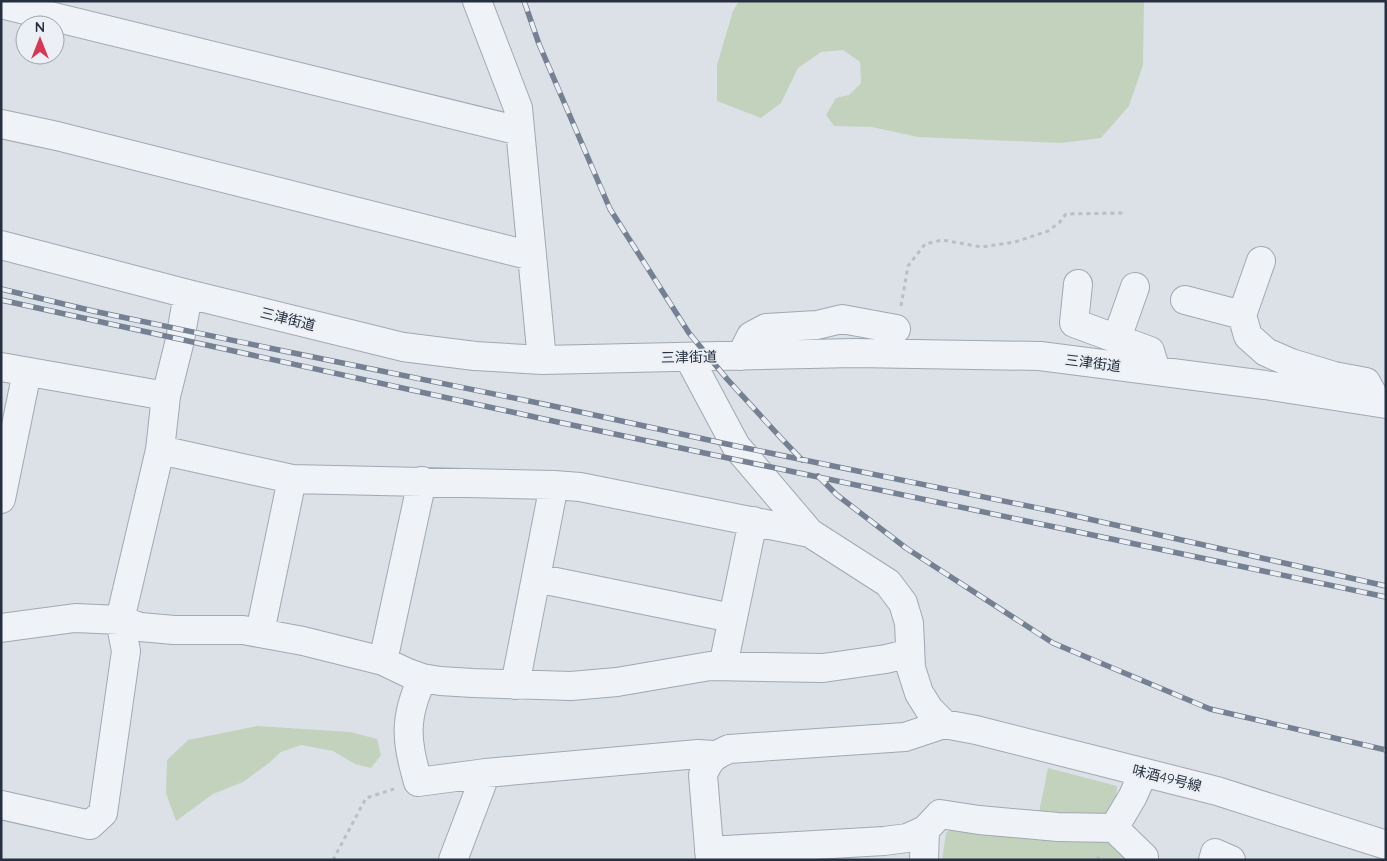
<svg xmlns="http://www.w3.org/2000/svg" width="1387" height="861" font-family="Quicksand,'Noto Sans JP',sans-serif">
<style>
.green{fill:#c3d2bd}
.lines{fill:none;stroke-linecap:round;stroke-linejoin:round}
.minor-casing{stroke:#a1a8b2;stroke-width:30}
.path{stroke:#babfc6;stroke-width:3;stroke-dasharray:4 4;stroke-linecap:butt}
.minor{stroke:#eff2f6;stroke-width:28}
.rail-casing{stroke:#758192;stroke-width:5.5}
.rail{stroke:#ecf0f5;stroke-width:4;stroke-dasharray:11;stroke-linecap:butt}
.labels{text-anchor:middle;stroke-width:4;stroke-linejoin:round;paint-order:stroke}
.street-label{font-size:14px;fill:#252f3f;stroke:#ecf0f5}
</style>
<rect width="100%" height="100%" fill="#dce1e8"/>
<path class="green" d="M 739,1 L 1144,1 L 1143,65 L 1129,106 L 1101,138 L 1061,143 L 918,137 L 872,127 L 834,126 L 826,115 L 836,98 L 849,95 L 861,83 L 860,62 L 843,50 L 821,52 L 798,68 L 781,103 L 761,118 L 717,101 L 717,65 L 733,11 Z
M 257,726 L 350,732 L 377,739 L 381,755 L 371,768 L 355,764 L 333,751 L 301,745 L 281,752 L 269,763 L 243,782 L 213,794 L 176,821 L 166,793 L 167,760 L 188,740 Z
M 1048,768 L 1117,786 L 1115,812 L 1136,828 L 1148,860 L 942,860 L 946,833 L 960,820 L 1036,827 Z"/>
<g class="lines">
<defs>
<path id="minor" d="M 477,1 L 518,108 L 542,360
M 1,4 L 520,131
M 1,124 L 57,136 L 532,256
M 1,245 L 188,294 L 403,347 L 475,356 L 542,360 L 855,353 L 1040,356 L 1265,385 L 1386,404
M 1261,261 L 1242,315 L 1248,336 L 1266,352 L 1291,363 L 1334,376 L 1366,382 L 1372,393
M 1078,284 L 1074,323 L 1150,351 L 1156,371
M 1185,300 L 1242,315
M 1117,338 L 1135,287
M 741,356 L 751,336 L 766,328 L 817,325 L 842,319 L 896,329
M 689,358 L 736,446 L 810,533 L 888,583 L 903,603 L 909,623 L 911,668 L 919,693 L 929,709 L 944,724
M 1,367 L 166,396 L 160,450 L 292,479 L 554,485 L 580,487 L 810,533
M 166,396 L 180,340 L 188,294
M 1,499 L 27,372
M 536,578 L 732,618
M 1,628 L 75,618 L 120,620 L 140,627 L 174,630 L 243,630 L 303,641 L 383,661 L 408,673 L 422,678 L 440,681 L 473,683 L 571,686 L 617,682 L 710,666 L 823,668 L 886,659 L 910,653
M 260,632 L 292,479
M 383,661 L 422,481
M 723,666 L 753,521
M 422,678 C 416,693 410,708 409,724 C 407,743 413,764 418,782 L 486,773 L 698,754 L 714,755
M 515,685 L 554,485
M 1143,773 L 1133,796 L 1114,828 L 1144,857 L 1144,860
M 1,805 L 90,825 L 103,813 L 126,651 L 120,620 L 160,450
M 709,851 L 884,841 L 907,838 L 925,830 L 940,814 L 979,820 L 1058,827 L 1114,828
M 453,860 L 486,773
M 710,860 L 703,775 C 709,759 713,756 729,749 L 905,737 L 944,724 L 976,730 L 1217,791 L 1386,845
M 924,860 L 925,830
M 1213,860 L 1215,853 L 1231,860"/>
</defs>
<use href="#minor" class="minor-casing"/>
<path class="path" d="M 901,306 L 908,266 L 925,244 L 942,240 L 982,247 L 1015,242 L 1048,231 L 1059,223 L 1066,214 L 1123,213
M 333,860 L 366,798 L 394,789
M 1097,860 L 1101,853"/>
<use href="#minor" class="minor"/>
<defs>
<path id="rail" d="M 524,1 L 539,44 L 610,209 L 689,333 L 727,379 L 781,438 L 802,460
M 1,289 L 93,311 L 274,349 L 553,406 L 736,446 L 1062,513 L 1386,586
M 1,300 L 553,421 L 1386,597
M 818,476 L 837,495 L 906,548 L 1053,643 L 1210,709 L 1386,750"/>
</defs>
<use href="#rail" class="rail-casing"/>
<use href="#rail" class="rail"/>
</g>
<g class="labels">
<g class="street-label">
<text transform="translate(288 319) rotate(14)" y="5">三津街道</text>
<text transform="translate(689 357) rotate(-1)" y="5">三津街道</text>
<text transform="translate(1093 363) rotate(7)" y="5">三津街道</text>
<text transform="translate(1167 778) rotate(14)" y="5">味酒49号線</text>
</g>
</g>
<rect width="1387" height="861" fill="none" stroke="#252f3f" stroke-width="5"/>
<g transform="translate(40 40)"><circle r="24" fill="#ecf0f5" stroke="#9ca3ac"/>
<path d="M0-4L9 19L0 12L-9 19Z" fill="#d73754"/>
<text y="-8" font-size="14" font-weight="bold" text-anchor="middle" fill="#252f3f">N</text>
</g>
</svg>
